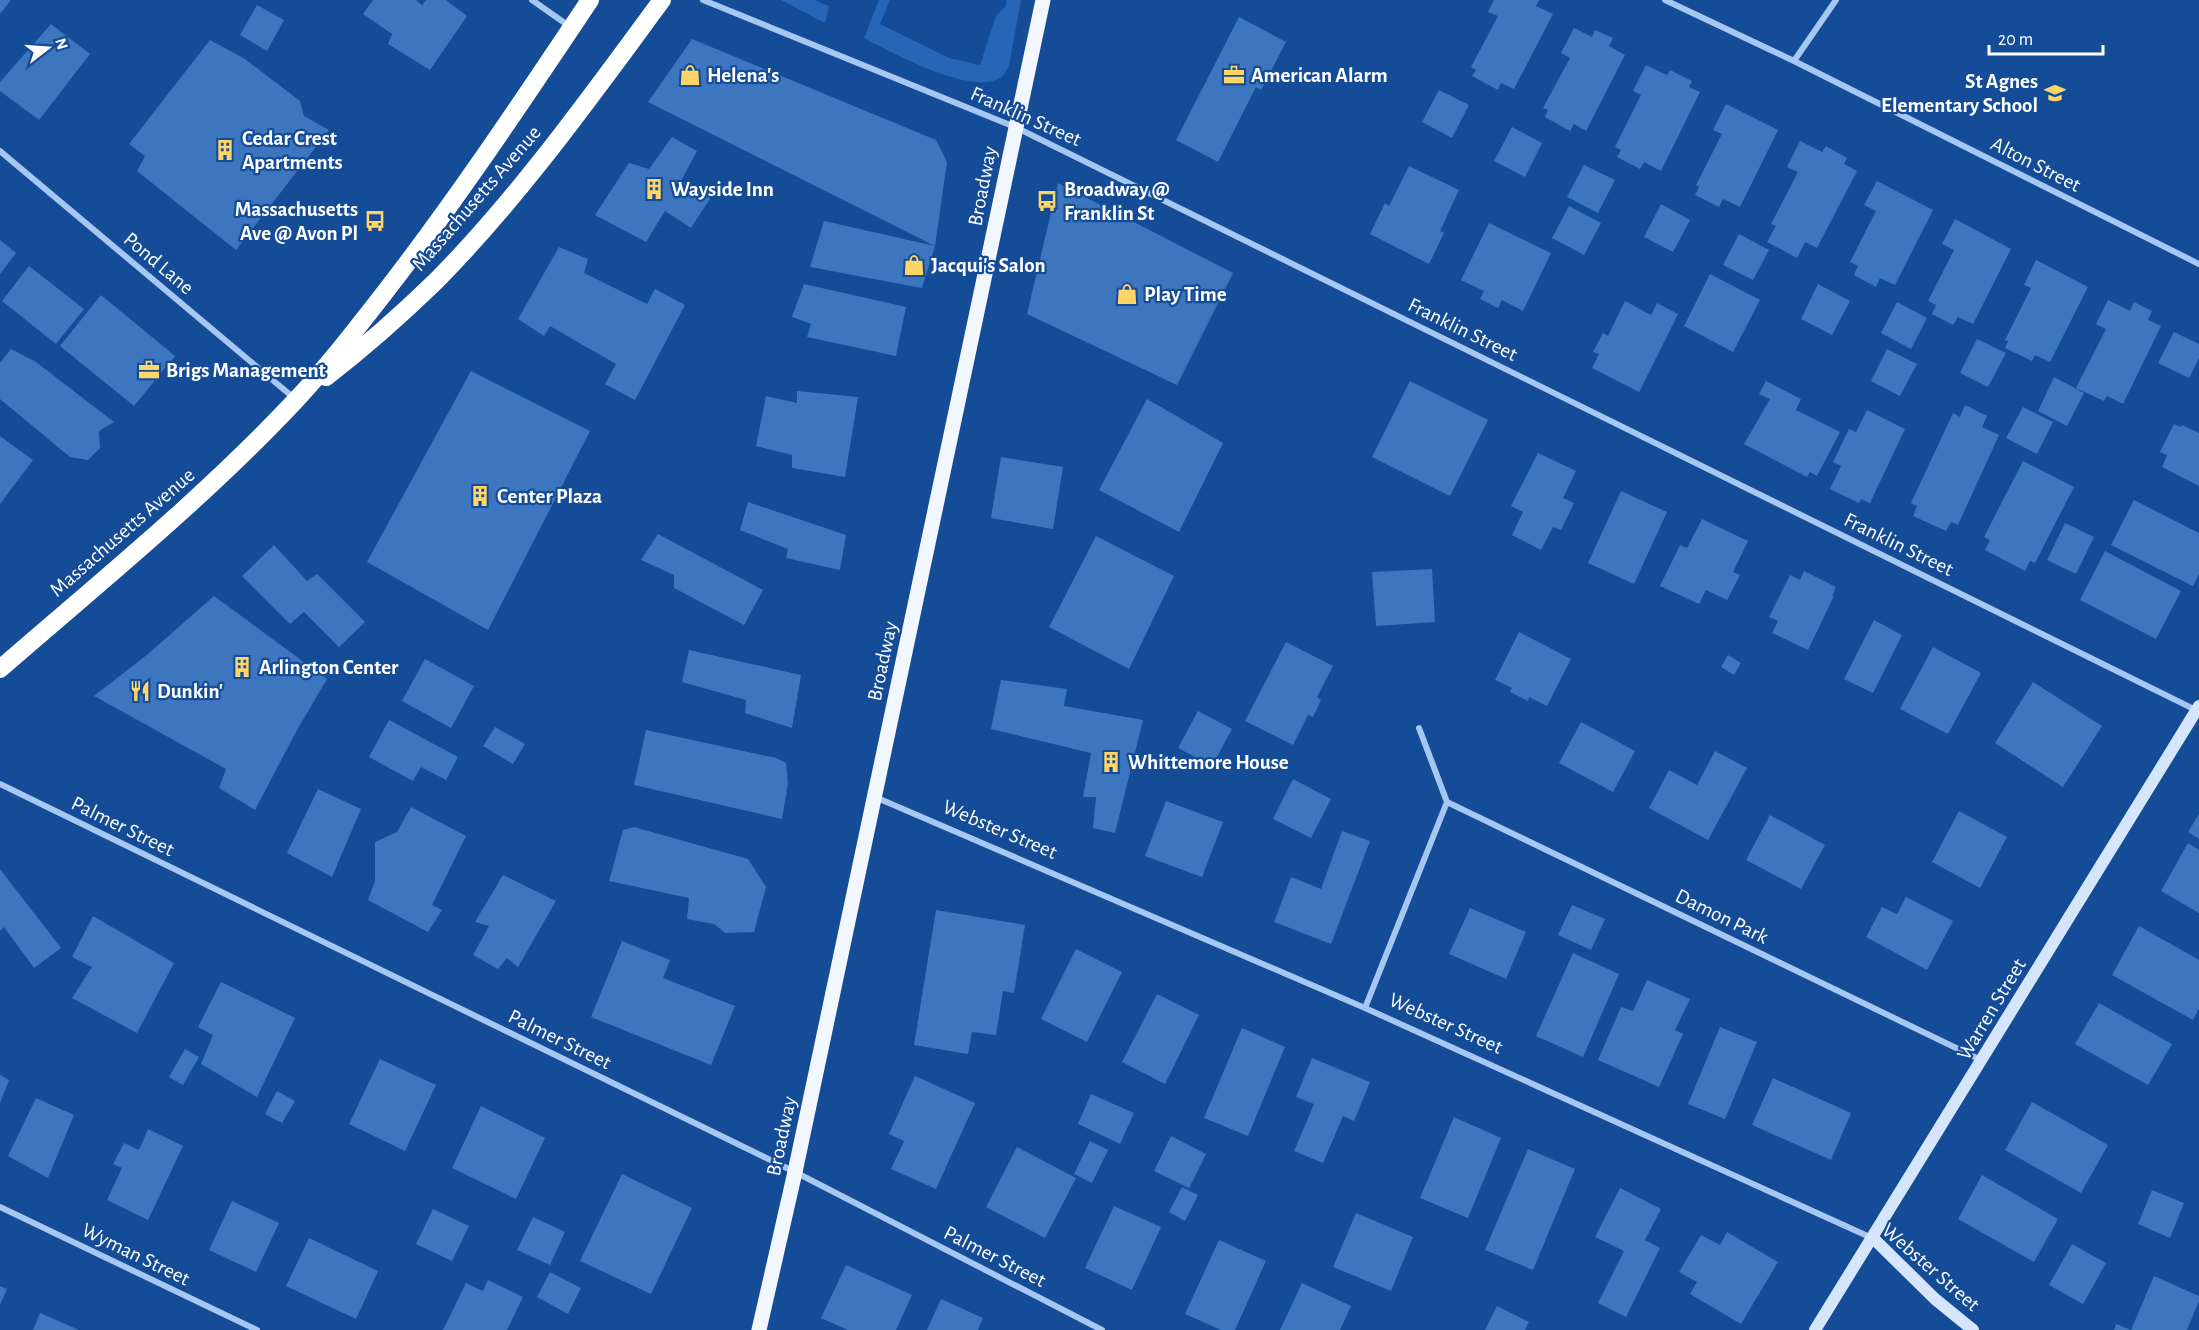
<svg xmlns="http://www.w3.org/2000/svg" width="2199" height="1330" font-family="'Alegreya Sans',sans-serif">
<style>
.green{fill:#2765b6}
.building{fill:#3d75bf}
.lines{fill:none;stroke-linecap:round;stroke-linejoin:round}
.street{stroke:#a6c7f2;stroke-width:6}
.secondary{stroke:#d5e5fc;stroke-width:12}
.primary{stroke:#f1f6ff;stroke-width:15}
.highway{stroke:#fff;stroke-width:18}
.labels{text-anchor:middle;stroke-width:4.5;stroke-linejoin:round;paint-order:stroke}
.poi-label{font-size:21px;font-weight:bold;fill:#fff;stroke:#144c97;text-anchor:start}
.street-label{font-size:21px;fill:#fff;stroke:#144c97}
</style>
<rect width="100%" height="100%" fill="#144c97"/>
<path class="green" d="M 781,0 L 814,0 L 829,6 L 825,23 Z
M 879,0 L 890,0 L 880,24 L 949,58 L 980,65 L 996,16 L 1006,6 L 1006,0 L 1021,0 L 1009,66 C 1006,73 1001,79 993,81 C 962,90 892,53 864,38 Z"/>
<path class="building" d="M 0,0 L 11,0 L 0,14 Z
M 373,0 L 416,0 L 422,5 L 426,0 L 446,0 L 467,16 L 430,70 L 388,44 L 392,34 L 363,14 Z
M 1494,0 L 1539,0 L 1536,6 L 1553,14 L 1514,89 L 1501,83 L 1498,90 L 1472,76 L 1476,70 L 1471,67 L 1498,16 L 1488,12 Z
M 257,5 L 284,20 L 267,51 L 240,35 Z
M 1239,17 L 1286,42 L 1261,90 L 1256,87 L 1218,162 L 1176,140 Z
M 51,24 L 90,54 L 39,120 L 0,91 L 0,82 Z
M 1574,28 L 1592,37 L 1595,30 L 1613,38 L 1609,46 L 1625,55 L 1586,131 L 1574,124 L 1570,131 L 1545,117 L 1548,110 L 1543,108 L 1570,58 L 1561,53 Z
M 692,39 L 936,140 L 947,162 L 935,246 L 922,288 L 810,267 L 824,221 L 935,246 L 648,102 Z
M 210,40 L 245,59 L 300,101 L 304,116 L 329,130 L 236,250 L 137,171 L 145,156 L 129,144 Z
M 1646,65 L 1667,75 L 1670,70 L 1692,81 L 1689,87 L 1700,92 L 1661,171 L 1644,162 L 1640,169 L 1617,157 L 1621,150 L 1615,147 L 1641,95 L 1633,91 Z
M 1439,90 L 1469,105 L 1452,138 L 1422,122 Z
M 1726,104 L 1778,130 L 1740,207 L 1723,199 L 1719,207 L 1695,195 L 1699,187 L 1696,185 L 1722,134 L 1713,130 Z
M 1512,127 L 1542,143 L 1525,177 L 1494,161 Z
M 672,137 L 697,151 L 681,181 L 711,197 L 691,228 L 665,211 L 646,242 L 595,215 L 629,163 L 649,169 Z
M 1800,141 L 1822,152 L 1826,146 L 1847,158 L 1844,164 L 1857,171 L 1817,248 L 1805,242 L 1797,258 L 1767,242 L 1776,226 L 1771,224 L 1798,172 L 1787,167 Z
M 1584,165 L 1615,180 L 1598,213 L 1567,197 Z
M 1409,166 L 1459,190 L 1440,231 L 1444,233 L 1429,264 L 1370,234 L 1385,203 L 1389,206 Z
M 1877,181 L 1933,210 L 1895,285 L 1880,278 L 1876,287 L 1854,275 L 1858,266 L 1850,262 L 1876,211 L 1864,205 Z
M 1058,183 L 1233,273 L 1177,385 L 1027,314 Z
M 1661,204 L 1690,220 L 1673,252 L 1644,237 Z
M 1569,206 L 1601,223 L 1584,255 L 1552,238 Z
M 1955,219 L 2011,249 L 1973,324 L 1958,317 L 1953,325 L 1932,314 L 1936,305 L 1928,301 L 1954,250 L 1942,244 Z
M 1489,223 L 1551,253 L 1523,311 L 1502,300 L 1498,308 L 1480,299 L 1484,291 L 1461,280 Z
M 1739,234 L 1769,250 L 1753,280 L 1723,265 Z
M 0,240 L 16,253 L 0,274 Z
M 559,247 L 588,259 L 584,273 L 647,304 L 655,289 L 685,305 L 635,400 L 605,384 L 616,364 L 550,326 L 544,336 L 518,319 Z
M 2036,260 L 2088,287 L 2050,362 L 2035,355 L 2032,361 L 2005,348 L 2008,341 L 2005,340 L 2031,288 L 2024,285 Z
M 29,266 L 84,309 L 56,344 L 2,301 Z
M 1710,274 L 1760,300 L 1733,352 L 1684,326 Z
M 804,284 L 906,307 L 896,356 L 807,337 L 811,324 L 792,317 Z
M 1818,284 L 1850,301 L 1832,335 L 1801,319 Z
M 101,295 L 175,356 L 134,406 L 60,346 Z
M 2108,300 L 2130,311 L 2134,302 L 2152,311 L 2148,320 L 2161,326 L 2123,404 L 2107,396 L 2104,401 L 2076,388 L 2106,329 L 2096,324 Z
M 1625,301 L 1651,315 L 1657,303 L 1678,314 L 1639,392 L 1592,368 L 1599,354 L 1593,352 L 1603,333 L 1608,336 Z
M 1897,302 L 1927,318 L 1911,349 L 1881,333 Z
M 2174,332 L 2199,344 L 2199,358 L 2189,378 L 2158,363 Z
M 1977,339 L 2006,353 L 1988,387 L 1960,373 Z
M 11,349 L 36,362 L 114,422 L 99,431 L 100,448 L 88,460 L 70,457 L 0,399 L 0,363 Z
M 1887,349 L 1917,364 L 1900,396 L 1871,381 Z
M 471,371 L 590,431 L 488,630 L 367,562 Z
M 2054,377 L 2084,393 L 2067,426 L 2038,411 Z
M 1410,381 L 1488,420 L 1450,496 L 1372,457 Z
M 1766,381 L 1801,399 L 1796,410 L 1840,432 L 1817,476 L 1810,472 L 1807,477 L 1744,444 L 1770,399 L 1759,394 Z
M 797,391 L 858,397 L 845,477 L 792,468 L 792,455 L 756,446 L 766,396 L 797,403 Z
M 1147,399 L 1223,443 L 1179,532 L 1099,490 Z
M 1965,405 L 1987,416 L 1982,427 L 1999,435 L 1958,525 L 1951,522 L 1946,531 L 1913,516 L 1917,506 L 1911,503 L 1953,413 L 1960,417 Z
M 2023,407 L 2053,422 L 2037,454 L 2006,438 Z
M 1867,410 L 1905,429 L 1870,503 L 1861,499 L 1859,503 L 1830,489 L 1841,466 L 1833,462 L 1849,429 L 1856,432 Z
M 2174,424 L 2181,427 L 2182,425 L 2199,433 L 2199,486 L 2162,467 L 2167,455 L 2160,452 Z
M 0,436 L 33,460 L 0,504 Z
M 1538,453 L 1576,471 L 1563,498 L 1574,503 L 1561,530 L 1553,527 L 1541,550 L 1512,535 L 1523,512 L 1511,506 Z
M 1001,457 L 1063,467 L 1053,529 L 991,518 Z
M 2023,461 L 2074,487 L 2035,563 L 2030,561 L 2025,571 L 1985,550 L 1990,540 L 1984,537 Z
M 1621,491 L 1667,512 L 1634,584 L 1588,563 Z
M 2134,500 L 2199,533 L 2199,574 L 2193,586 L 2111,545 Z
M 748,502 L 846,535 L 840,570 L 786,558 L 788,549 L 740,530 Z
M 1702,519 L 1748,541 L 1733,572 L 1740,575 L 1727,600 L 1706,590 L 1699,604 L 1660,586 L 1680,545 L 1687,548 Z
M 2065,523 L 2094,537 L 2076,574 L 2047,560 Z
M 658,534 L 763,590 L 744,625 L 674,588 L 674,575 L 641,560 Z
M 1096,536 L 1174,576 L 1129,669 L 1049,627 Z
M 274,545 L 307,581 L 317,574 L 365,622 L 339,647 L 304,612 L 290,624 L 242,576 Z
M 2105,551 L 2181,591 L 2156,639 L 2080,600 Z
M 1432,569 L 1435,622 L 1376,626 L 1372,572 Z
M 1804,571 L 1836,587 L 1832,596 L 1834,596 L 1808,650 L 1772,633 L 1778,621 L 1769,617 L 1790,575 L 1800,580 Z
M 214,596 L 327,679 L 297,730 L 255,810 L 219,788 L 226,769 L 94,696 L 148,654 Z
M 1874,620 L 1902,635 L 1873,693 L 1844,679 Z
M 1519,632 L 1571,659 L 1547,706 L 1529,697 L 1528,701 L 1510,692 L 1512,688 L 1495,680 Z
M 1286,642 L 1333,666 L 1317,697 L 1321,700 L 1313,717 L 1308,715 L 1293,745 L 1245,721 Z
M 1933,647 L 1981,673 L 1948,734 L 1900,709 Z
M 689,650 L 801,675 L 792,728 L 745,713 L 746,700 L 682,682 Z
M 1728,655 L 1741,663 L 1734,675 L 1721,667 Z
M 425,659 L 474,686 L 451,728 L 402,701 Z
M 1001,680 L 1067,689 L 1064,706 L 1143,720 L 1115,833 L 1093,828 L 1096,797 L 1083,797 L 1091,753 L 991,729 Z
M 2033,682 L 2102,726 L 2063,787 L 1995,743 Z
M 1198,711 L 1232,729 L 1212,766 L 1178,748 Z
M 389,720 L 458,757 L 446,780 L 421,767 L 413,781 L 369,757 Z
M 1581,722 L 1635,751 L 1613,792 L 1559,763 Z
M 495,727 L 525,744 L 513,764 L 483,746 Z
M 646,730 L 776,758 L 786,763 L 788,784 L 782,819 L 634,785 Z
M 1715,751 L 1747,768 L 1708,840 L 1649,808 L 1669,770 L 1697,785 Z
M 1293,779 L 1331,799 L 1311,838 L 1273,819 Z
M 318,789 L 361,809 L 332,877 L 287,853 Z
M 1166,801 L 1223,822 L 1202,877 L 1145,856 Z
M 411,807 L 466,836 L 432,905 L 442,910 L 428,932 L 368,900 L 375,881 L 375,842 L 397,832 Z
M 1959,811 L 2007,837 L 1980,888 L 1932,862 Z
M 2199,814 L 2199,839 L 2188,832 Z
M 1770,815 L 1825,845 L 1801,889 L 1746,860 Z
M 634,827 L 748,859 L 766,887 L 754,932 L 725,933 L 714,924 L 687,919 L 689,898 L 609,881 L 623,830 Z
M 1342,831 L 1370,841 L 1331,944 L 1274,922 L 1291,877 L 1321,889 Z
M 2188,843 L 2199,850 L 2199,913 L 2161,891 Z
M 0,869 L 61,948 L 34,968 L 4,927 L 0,931 Z
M 503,875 L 556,901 L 518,967 L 507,958 L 498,969 L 473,955 L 489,926 L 475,922 Z
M 1906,897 L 1953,921 L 1927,970 L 1866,937 L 1882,907 L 1897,914 Z
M 1572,905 L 1605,919 L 1591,950 L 1558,935 Z
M 1470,908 L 1526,932 L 1506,979 L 1449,954 Z
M 936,910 L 1025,925 L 1014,993 L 1003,991 L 996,1035 L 972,1032 L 968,1054 L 914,1045 Z
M 93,916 L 174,963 L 137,1033 L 72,998 L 92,967 L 72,957 Z
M 2139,926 L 2199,960 L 2199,1008 L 2193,1020 L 2112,975 Z
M 622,941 L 670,960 L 663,978 L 735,1006 L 711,1065 L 591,1017 Z
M 1076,949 L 1122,972 L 1087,1042 L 1041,1019 Z
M 1573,953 L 1619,974 L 1583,1057 L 1536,1036 Z
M 1647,980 L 1690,999 L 1675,1030 L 1683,1034 L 1659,1087 L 1598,1060 L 1621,1007 L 1633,1011 Z
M 221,982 L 295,1018 L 257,1097 L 201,1064 L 213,1035 L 198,1027 Z
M 1157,994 L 1199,1015 L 1165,1084 L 1122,1062 Z
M 2099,1003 L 2172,1044 L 2148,1085 L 2075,1044 Z
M 1720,1027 L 1757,1042 L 1725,1119 L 1688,1104 Z
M 1242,1028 L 1285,1047 L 1248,1136 L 1204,1118 Z
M 185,1049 L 199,1057 L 183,1085 L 169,1077 Z
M 1312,1058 L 1370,1082 L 1354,1121 L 1343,1116 L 1323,1163 L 1294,1151 L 1314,1104 L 1296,1097 Z
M 380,1059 L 436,1085 L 405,1151 L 349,1124 Z
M 0,1075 L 9,1080 L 0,1103 Z
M 915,1076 L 975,1103 L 936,1189 L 891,1169 L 904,1141 L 889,1134 Z
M 1773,1078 L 1851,1113 L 1831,1160 L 1752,1125 Z
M 277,1091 L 295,1101 L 282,1123 L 265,1114 Z
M 1091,1094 L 1134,1113 L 1120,1144 L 1078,1124 Z
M 36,1098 L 74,1115 L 48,1178 L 8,1156 Z
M 2032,1102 L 2108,1145 L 2081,1193 L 2005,1150 Z
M 481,1106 L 545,1138 L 516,1199 L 452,1168 Z
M 1454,1117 L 1501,1138 L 1468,1218 L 1420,1198 Z
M 148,1129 L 183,1146 L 148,1220 L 107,1200 L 122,1168 L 113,1164 L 124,1143 L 139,1150 Z
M 1171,1136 L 1206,1154 L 1189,1188 L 1154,1171 Z
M 1090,1141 L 1108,1150 L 1092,1183 L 1074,1174 Z
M 1017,1147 L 1076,1178 L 1045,1238 L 986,1207 Z
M 1528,1149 L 1575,1169 L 1533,1270 L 1485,1250 Z
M 622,1174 L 692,1208 L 651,1294 L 580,1261 Z
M 1982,1175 L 2058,1219 L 2034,1262 L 1958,1219 Z
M 1182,1187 L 1198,1195 L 1185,1221 L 1169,1212 Z
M 1620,1188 L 1661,1209 L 1645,1240 L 1660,1248 L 1626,1317 L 1598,1303 L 1624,1251 L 1595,1237 Z
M 2152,1190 L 2184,1203 L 2170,1238 L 2138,1224 Z
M 232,1201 L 279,1223 L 256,1272 L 209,1250 Z
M 1114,1206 L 1161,1227 L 1132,1290 L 1085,1268 Z
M 433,1209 L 469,1226 L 452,1261 L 416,1244 Z
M 1356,1213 L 1413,1237 L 1391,1291 L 1333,1267 Z
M 533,1217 L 565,1232 L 550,1265 L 517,1250 Z
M 1727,1232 L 1778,1262 L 1741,1324 L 1690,1294 L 1697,1282 L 1679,1272 L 1701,1235 L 1720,1245 Z
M 309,1238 L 378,1271 L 356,1319 L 286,1286 Z
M 1219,1240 L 1266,1261 L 1235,1330 L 1221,1330 L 1185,1314 Z
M 2072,1244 L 2106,1263 L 2083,1304 L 2049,1285 Z
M 846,1265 L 912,1295 L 896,1330 L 848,1330 L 821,1318 Z
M 550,1272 L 581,1288 L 568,1314 L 537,1297 Z
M 2154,1276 L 2199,1296 L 2199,1301 L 2187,1330 L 2114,1330 L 2116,1324 L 2131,1330 Z
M 488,1280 L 523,1297 L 507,1330 L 443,1330 L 466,1283 L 483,1291 Z
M 1302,1283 L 1351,1306 L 1340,1330 L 1280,1330 Z
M 0,1286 L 7,1289 L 0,1305 Z
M 941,1299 L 983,1318 L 978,1330 L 927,1330 Z
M 1497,1306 L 1529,1322 L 1525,1330 L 1485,1330 Z
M 40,1313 L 79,1330 L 33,1330 Z"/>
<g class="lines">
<path class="street" d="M 532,0 L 569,26
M 703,0 L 1015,127 L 2198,711
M 1665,0 L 1794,61 L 2199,264
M 1794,61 L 1836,0
M 0,151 L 294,398
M 1419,728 L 1447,802
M 0,784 L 795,1172 L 1102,1330
M 875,797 L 1365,1008 L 1872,1238
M 1365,1008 L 1447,802 L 1981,1060
M 0,1207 L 257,1330"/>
<path class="secondary" d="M 1873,1238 L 1935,1299 L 1973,1330
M 1815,1330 L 2199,706"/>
<path class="primary" d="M 759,1330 L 795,1172 L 1043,0"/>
<path class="highway" d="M 326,377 C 365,347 401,315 436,281 C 520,196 591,96 662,0
M 0,669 C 100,582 204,498 295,401 C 326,368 354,332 382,296 C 456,201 523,100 590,0"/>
</g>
<defs>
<symbol id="shop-bare" viewBox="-9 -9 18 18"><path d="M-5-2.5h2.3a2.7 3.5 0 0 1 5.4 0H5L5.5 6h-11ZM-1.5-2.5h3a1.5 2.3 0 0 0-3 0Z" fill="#ffd567" stroke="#144c97" stroke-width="2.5" paint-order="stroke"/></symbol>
<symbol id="office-bare" viewBox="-9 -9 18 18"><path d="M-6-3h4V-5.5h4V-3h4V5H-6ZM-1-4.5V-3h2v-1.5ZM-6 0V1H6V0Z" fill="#ffd567" stroke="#144c97" stroke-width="2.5" paint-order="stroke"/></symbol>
<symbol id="school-bare" viewBox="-9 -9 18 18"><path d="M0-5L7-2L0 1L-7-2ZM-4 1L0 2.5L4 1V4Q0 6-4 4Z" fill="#ffd567" stroke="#144c97" stroke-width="2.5" paint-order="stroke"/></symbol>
<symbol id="building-bare" viewBox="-9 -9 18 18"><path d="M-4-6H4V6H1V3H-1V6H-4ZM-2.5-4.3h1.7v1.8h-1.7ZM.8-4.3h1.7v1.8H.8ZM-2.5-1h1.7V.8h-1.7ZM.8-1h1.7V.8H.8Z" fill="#ffd567" stroke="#144c97" stroke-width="2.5" paint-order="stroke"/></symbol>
<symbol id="bus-bare" viewBox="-9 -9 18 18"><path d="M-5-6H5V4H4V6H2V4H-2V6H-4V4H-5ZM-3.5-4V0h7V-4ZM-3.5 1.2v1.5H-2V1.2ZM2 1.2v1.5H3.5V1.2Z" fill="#ffd567" stroke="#144c97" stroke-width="2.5" paint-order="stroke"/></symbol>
<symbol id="restaurant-bare" viewBox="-9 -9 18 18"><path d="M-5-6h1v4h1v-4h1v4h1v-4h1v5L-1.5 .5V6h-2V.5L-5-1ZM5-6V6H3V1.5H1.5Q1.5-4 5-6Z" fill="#ffd567" stroke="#144c97" stroke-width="2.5" paint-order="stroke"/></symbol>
</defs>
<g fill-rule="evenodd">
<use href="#shop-bare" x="675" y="60" width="30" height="30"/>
<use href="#office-bare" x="1219" y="60" width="30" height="30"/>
<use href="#school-bare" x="2040" y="78" width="30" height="30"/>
<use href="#building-bare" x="210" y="135" width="30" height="30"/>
<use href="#building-bare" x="639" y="174" width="30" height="30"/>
<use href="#bus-bare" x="1032" y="186" width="30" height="30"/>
<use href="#bus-bare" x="360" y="206" width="30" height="30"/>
<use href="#shop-bare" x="899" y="250" width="30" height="30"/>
<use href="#shop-bare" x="1112" y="279" width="30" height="30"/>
<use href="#office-bare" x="134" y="355" width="30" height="30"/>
<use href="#building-bare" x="465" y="481" width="30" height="30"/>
<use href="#building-bare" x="227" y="652" width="30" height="30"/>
<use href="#restaurant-bare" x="125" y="676" width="30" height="30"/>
<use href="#building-bare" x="1096" y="747" width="30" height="30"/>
</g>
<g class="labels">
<g class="poi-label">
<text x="707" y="82">Helena's</text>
<text x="1251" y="82">American Alarm</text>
<text x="2038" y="88" text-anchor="end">St Agnes<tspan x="2038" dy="24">Elementary School</tspan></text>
<text x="242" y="145">Cedar Crest<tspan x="242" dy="24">Apartments</tspan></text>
<text x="671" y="196">Wayside Inn</text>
<text x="1064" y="196">Broadway @<tspan x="1064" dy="24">Franklin St</tspan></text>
<text x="358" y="216" text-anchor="end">Massachusetts<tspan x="358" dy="24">Ave @ Avon Pl</tspan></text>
<text x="931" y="272">Jacqui's Salon</text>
<text x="1144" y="301">Play Time</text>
<text x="166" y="377">Brigs Management</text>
<text x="497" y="503">Center Plaza</text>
<text x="259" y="674">Arlington Center</text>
<text x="157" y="698">Dunkin'</text>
<text x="1128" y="769">Whittemore House</text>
</g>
<g class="street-label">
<text transform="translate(1026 116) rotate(24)" y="7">Franklin Street</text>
<text transform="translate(2036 164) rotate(27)" y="7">Alton Street</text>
<text transform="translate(982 186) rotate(-79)" y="7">Broadway</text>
<text transform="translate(476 198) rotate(-49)" y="7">Massachusetts Avenue</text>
<text transform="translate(159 263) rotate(40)" y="7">Pond Lane</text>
<text transform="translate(1463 329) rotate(26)" y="7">Franklin Street</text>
<text transform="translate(122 532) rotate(-41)" y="7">Massachusetts Avenue</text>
<text transform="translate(1899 544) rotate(26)" y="7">Franklin Street</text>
<text transform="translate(882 661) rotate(-78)" y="7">Broadway</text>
<text transform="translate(123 826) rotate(26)" y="7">Palmer Street</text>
<text transform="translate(1000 829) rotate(23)" y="7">Webster Street</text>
<text transform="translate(1722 916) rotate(26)" y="7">Damon Park</text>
<text transform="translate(1991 1009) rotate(-59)" y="7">Warren Street</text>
<text transform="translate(1446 1023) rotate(24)" y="7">Webster Street</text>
<text transform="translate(560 1039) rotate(26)" y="7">Palmer Street</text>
<text transform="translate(781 1136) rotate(-78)" y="7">Broadway</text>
<text transform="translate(136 1254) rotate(26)" y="7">Wyman Street</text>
<text transform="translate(995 1256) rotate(27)" y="7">Palmer Street</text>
<text transform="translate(1931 1267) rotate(41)" y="7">Webster Street</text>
</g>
</g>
<g transform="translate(48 48) rotate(73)" stroke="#144c97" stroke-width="4.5" paint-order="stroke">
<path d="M0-4.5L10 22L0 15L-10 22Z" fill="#ffffff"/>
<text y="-9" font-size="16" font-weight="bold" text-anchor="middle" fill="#ffffff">N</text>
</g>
<path d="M1989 45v9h114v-9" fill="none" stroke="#ffffff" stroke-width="3"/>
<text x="1998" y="45" font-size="18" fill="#ffffff" stroke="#144c97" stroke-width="4.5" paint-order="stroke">20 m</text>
</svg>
